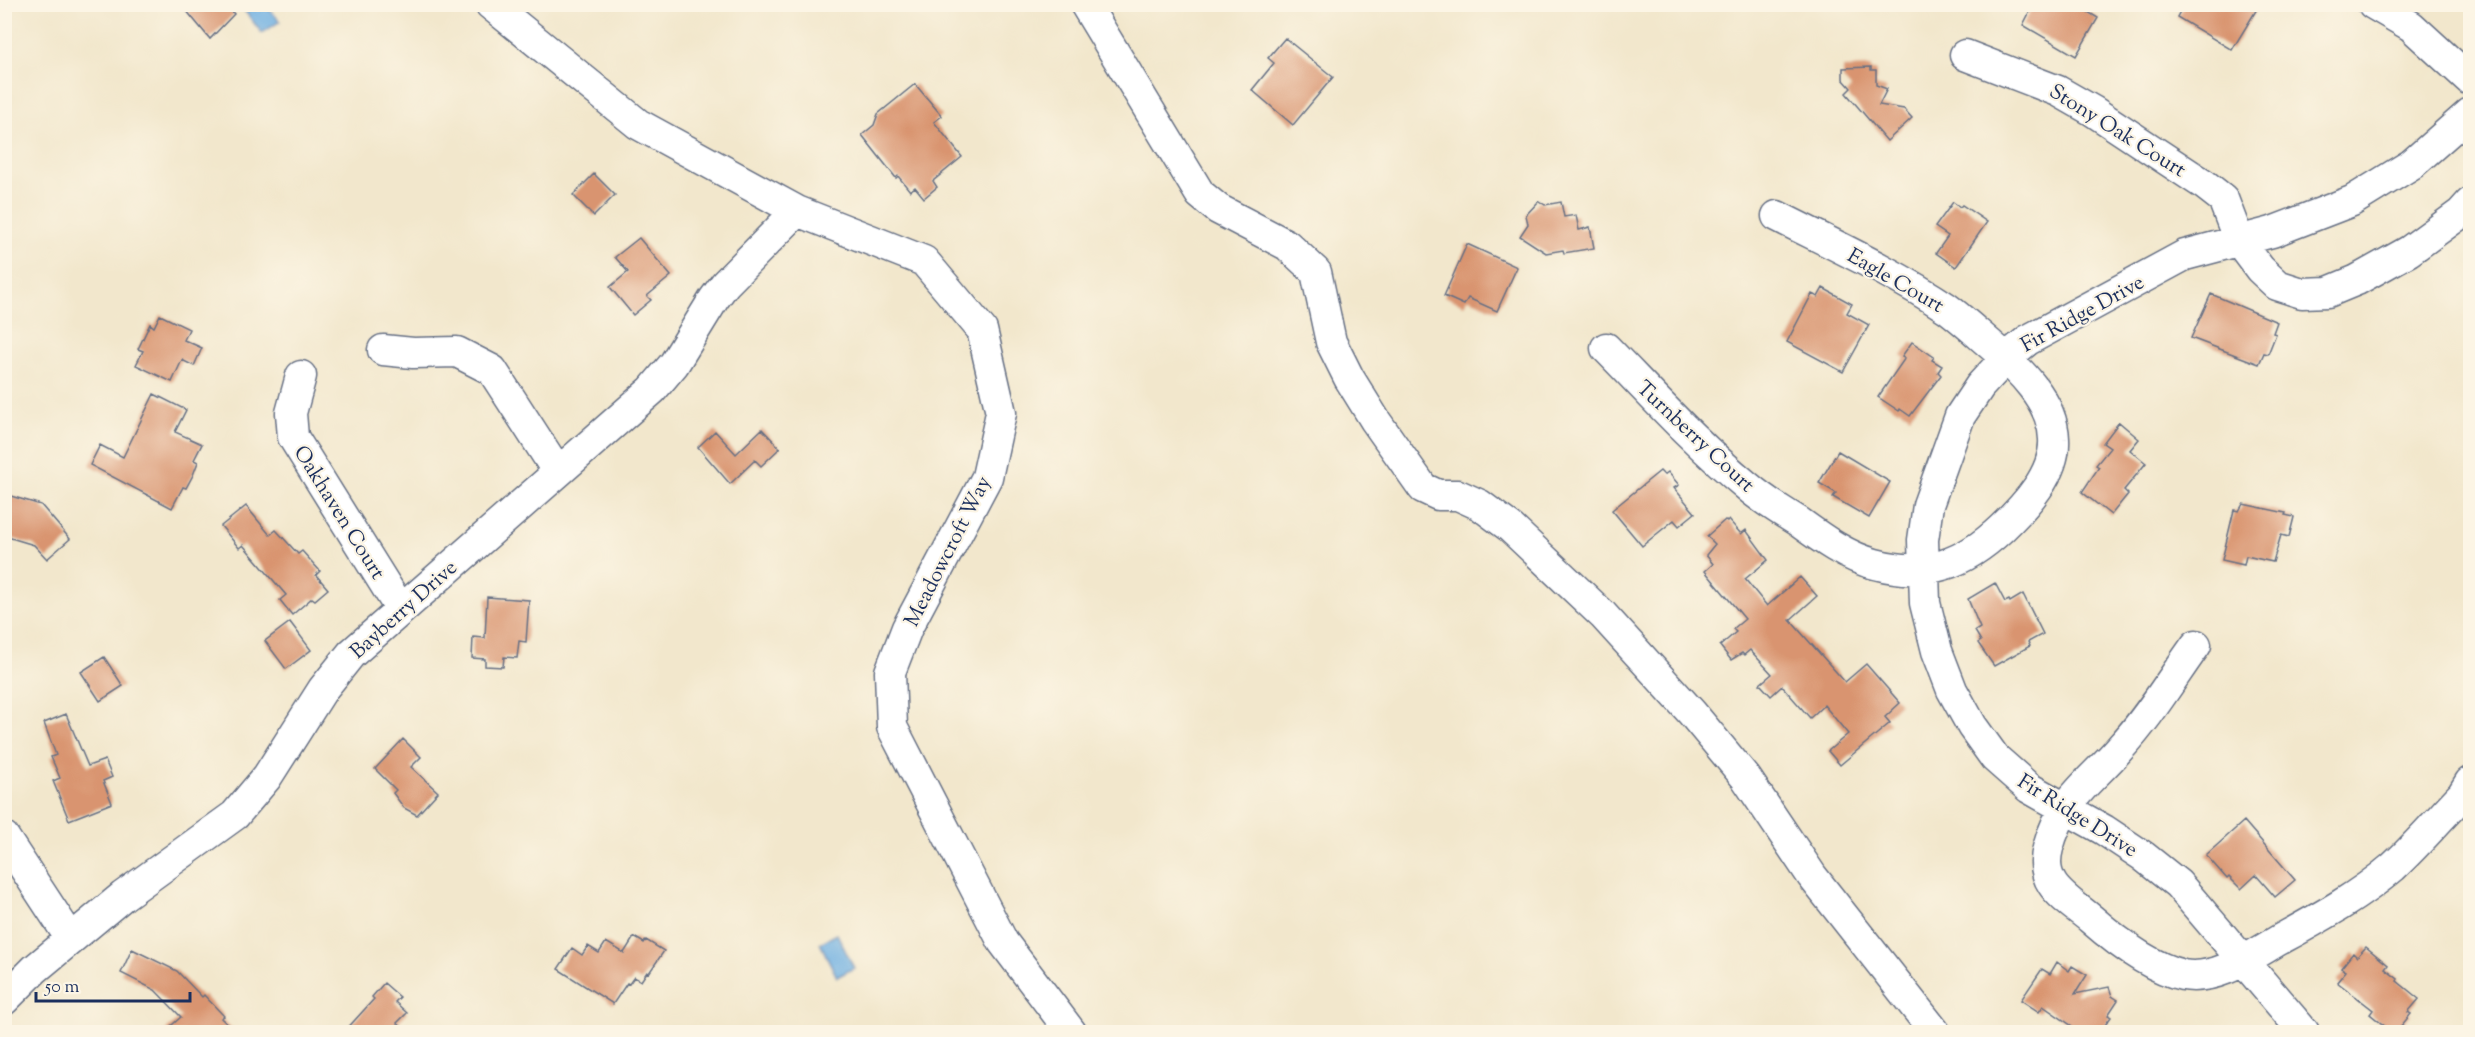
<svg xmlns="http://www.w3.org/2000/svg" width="2475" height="1037" font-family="'Sorts Mill Goudy',serif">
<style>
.water{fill:#6dafe2;stroke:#446fa0;stroke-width:1.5}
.building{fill:#d99470}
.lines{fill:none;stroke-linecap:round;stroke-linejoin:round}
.minor-casing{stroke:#666f84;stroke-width:33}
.minor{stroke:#fff;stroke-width:30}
.labels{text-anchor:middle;stroke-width:4.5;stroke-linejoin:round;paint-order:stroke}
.street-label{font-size:21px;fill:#1b2f5e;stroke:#fcf5e5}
</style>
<rect width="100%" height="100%" fill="#fcf5e5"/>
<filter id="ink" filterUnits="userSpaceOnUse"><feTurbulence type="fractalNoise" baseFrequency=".0167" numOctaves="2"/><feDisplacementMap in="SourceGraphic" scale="12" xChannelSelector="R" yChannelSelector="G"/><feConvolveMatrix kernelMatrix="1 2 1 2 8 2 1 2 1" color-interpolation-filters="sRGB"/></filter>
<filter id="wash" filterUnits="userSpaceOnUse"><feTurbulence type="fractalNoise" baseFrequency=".008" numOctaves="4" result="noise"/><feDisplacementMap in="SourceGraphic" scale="24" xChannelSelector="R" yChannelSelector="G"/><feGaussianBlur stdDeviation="1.35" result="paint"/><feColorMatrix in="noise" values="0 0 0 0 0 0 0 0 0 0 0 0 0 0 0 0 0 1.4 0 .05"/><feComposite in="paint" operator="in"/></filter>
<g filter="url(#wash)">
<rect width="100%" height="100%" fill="#f2e7cc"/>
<path class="water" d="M 240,5 L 265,5 L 280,21 L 262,33 Z
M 837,934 L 854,968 L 837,977 L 820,943 Z"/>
<g id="blocks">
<path class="building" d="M 181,4 L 226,4 L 234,14 L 210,39 Z
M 2034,4 L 2075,4 L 2098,18 L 2076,56 L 2023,25 Z
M 2184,4 L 2260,4 L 2232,50 L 2177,17 Z
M 1285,38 L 1333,77 L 1293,125 L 1252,90 L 1274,63 L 1268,58 Z
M 1871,67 L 1871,70 L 1876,70 L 1876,85 L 1887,89 L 1879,105 L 1904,109 L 1912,118 L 1887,141 L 1846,93 L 1851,88 L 1843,79 L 1843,68 Z
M 915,84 L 942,116 L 934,122 L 962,157 L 933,181 L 937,187 L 924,198 L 915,187 L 910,191 L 898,176 L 896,178 L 862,135 L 874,125 L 878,114 Z
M 594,174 L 615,195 L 594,216 L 573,195 Z
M 1539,201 L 1545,205 L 1561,202 L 1564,217 L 1576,215 L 1579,230 L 1590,227 L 1594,248 L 1564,253 L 1563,250 L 1546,253 L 1520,236 L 1528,224 L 1526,215 Z
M 1953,202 L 1960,207 L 1962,205 L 1987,222 L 1956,267 L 1936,253 L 1948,236 L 1935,227 Z
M 639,238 L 671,276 L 647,296 L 651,300 L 633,315 L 610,287 L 628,272 L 615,257 Z
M 1467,244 L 1517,267 L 1497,311 L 1468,298 L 1464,305 L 1444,296 Z
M 1823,288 L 1852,304 L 1847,313 L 1869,325 L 1843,372 L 1787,342 L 1812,294 L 1818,297 Z
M 2211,294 L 2277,322 L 2273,333 L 2276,334 L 2268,354 L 2264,353 L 2259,364 L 2191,338 Z
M 160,315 L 189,329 L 184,340 L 202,348 L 194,366 L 182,360 L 172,382 L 136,365 L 143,351 L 138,349 L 150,324 L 154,327 Z
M 1912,342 L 1934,357 L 1932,360 L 1942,366 L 1938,372 L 1941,375 L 1910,416 L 1900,409 L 1899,411 L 1878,397 L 1905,358 L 1902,356 Z
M 154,394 L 186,410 L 175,432 L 202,444 L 194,460 L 198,462 L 193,475 L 186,488 L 183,487 L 172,508 L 90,465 L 100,445 L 123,457 Z
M 2119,422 L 2139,439 L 2130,450 L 2146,463 L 2124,490 L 2128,494 L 2111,515 L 2082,492 L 2099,467 L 2096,465 L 2110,448 L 2103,443 Z
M 762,429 L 780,448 L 761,466 L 755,460 L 730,484 L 698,447 L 715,431 L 736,454 Z
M 1838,451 L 1890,482 L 1869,518 L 1833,497 L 1836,493 L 1819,483 Z
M 1660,471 L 1664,475 L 1668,472 L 1679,485 L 1674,488 L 1695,513 L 1679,526 L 1674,520 L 1642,546 L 1612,510 Z
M 4,494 L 41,505 L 70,539 L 47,559 L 34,545 L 4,536 Z
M 2243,504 L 2286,513 L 2285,515 L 2294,517 L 2289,537 L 2281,535 L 2273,562 L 2246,556 L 2244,565 L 2222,560 L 2234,510 L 2239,511 Z
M 246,506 L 270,535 L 276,530 L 298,554 L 302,551 L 320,571 L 316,575 L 328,589 L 315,600 L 312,598 L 292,615 L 280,600 L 286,595 L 243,545 L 239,548 L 221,526 Z
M 1725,520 L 1727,522 L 1729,520 L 1741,534 L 1746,530 L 1768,560 L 1745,579 L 1767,606 L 1800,577 L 1817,596 L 1790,620 L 1845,682 L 1866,664 L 1900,703 L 1885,717 L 1890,723 L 1840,765 L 1828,751 L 1848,734 L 1824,705 L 1810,718 L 1782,686 L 1771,696 L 1760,684 L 1772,674 L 1750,650 L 1744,655 L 1742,653 L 1731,660 L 1720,646 L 1736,632 L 1733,629 L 1745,619 L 1705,571 L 1713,564 L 1706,555 L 1715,544 L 1707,536 Z
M 1995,583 L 2005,602 L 2009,600 L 2010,602 L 2023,594 L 2043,634 L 2028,642 L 2030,646 L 1994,666 L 1978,643 L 1981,641 L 1975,631 L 1980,628 L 1968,599 Z
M 487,597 L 529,600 L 526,642 L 519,641 L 517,658 L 504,657 L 503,667 L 485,666 L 485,659 L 472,658 L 473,637 L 485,638 Z
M 290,622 L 311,650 L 286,669 L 265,641 Z
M 104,657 L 123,686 L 100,701 L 81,672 Z
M 66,714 L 88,766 L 105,760 L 112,777 L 103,781 L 112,803 L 69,820 L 53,781 L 60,778 L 51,757 L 56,755 L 44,723 Z
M 403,739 L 421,757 L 411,767 L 438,792 L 417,815 L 404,808 L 393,793 L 396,790 L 375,769 Z
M 2244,821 L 2295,880 L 2275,897 L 2256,875 L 2241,889 L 2229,877 L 2227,879 L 2206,855 Z
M 634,937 L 644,943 L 646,940 L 664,951 L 649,973 L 647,972 L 641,981 L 634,977 L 629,984 L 627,983 L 613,1004 L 558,969 L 572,948 L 582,955 L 588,946 L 599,953 L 606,942 L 624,953 Z
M 2366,947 L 2388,965 L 2385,969 L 2398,979 L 2397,981 L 2419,999 L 2408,1012 L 2411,1014 L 2396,1032 L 2392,1032 L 2370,1014 L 2373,1010 L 2337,982 L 2346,971 L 2341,968 L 2353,953 L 2357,957 Z
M 132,949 L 177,971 L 202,997 L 204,995 L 224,1016 L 221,1018 L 235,1032 L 164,1032 L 181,1017 L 155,990 L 121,973 Z
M 2057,962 L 2069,971 L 2072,966 L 2087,975 L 2075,994 L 2109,987 L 2112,996 L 2118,1000 L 2108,1015 L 2111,1017 L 2100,1032 L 2067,1032 L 2072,1026 L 2043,1006 L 2039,1012 L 2021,1000 L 2042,969 L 2050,974 Z
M 384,983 L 400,997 L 395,1002 L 407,1013 L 397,1023 L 408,1032 L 344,1032 L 374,999 L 372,997 Z"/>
</g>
</g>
<g filter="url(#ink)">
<use href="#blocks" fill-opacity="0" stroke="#666f84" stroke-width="1.5"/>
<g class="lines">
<defs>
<path id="minor" d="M 490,4 L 638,124 L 797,211 L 924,261 L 982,330 L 1001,413 L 987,477 L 907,628 L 890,672 L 892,727 L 1003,942 L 1071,1032
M 1085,4 L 1200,194 L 1218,209 L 1287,245 L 1316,272 L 1331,342 L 1349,378 L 1375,420 L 1423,488 L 1438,495 L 1458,495 L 1480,505 L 1511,528 L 1603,615 L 1692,713 L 1746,778 L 1812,876 L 1935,1032
M 2373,4 L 2411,26 L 2470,80
M 1965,55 L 2058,91 L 2093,111 L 2205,185 L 2223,199 L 2239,241 L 2260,269 L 2277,285 L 2302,293 L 2328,292 L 2357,280 L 2409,251 L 2461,213 L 2470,203
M 1606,348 C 1652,395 1696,444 1747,486 C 1763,500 1781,511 1799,522 C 1821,538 1847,557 1875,564 C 1927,578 1964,564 2002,528 C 2025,506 2056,473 2054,439 C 2053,401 2018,368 1991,345 C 1977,333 1962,319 1947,308 C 1893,272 1834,245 1777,216
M 383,350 L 413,353 L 457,352 L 492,370 L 558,472
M 301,376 L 291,413 L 293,437 L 401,610
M 2196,645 C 2172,678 2149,717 2121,747 C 2089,784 2062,797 2048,848 C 2038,885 2066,898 2091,919 C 2115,940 2150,968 2183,975 C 2217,981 2251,956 2279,940 C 2319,918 2358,897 2393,867 C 2417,845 2439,819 2462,795 L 2470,782
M 4,837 L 71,939
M 4,1000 L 35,969 L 123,896 L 235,815 L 267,777 L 323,689 L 351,654 L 652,390 L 674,364 L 714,299 L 725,284 L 797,211
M 2304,1032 L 2178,884 L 2143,856 L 2104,830 L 2029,788 L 1995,758 L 1972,726 L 1952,690 L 1937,651 L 1925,603 L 1923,540 L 1928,505 L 1960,416 L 1980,386 L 2006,358 L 2028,340 L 2185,255 L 2272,232 L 2352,201 L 2412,164 L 2470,113"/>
</defs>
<use href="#minor" class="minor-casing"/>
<use href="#minor" class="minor"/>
</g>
</g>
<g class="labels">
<g class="street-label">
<text transform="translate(2118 130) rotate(32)" y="7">Stony Oak Court</text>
<text transform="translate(1896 280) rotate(30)" y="7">Eagle Court</text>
<text transform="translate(2082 313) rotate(-29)" y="7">Fir Ridge Drive</text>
<text transform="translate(1696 436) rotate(43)" y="7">Turnberry Court</text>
<text transform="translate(340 512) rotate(58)" y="7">Oakhaven Court</text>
<text transform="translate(947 551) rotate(-63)" y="7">Meadowcroft Way</text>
<text transform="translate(403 609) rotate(-42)" y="7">Bayberry Drive</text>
<text transform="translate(2078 815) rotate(32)" y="7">Fir Ridge Drive</text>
</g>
</g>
<rect width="2475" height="1037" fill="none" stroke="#fcf5e5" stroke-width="24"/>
<path d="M36 992v9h154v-9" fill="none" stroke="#1b2f5e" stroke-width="3"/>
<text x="45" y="992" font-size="18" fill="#1b2f5e" stroke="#fcf5e5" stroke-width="4.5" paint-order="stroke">50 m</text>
</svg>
